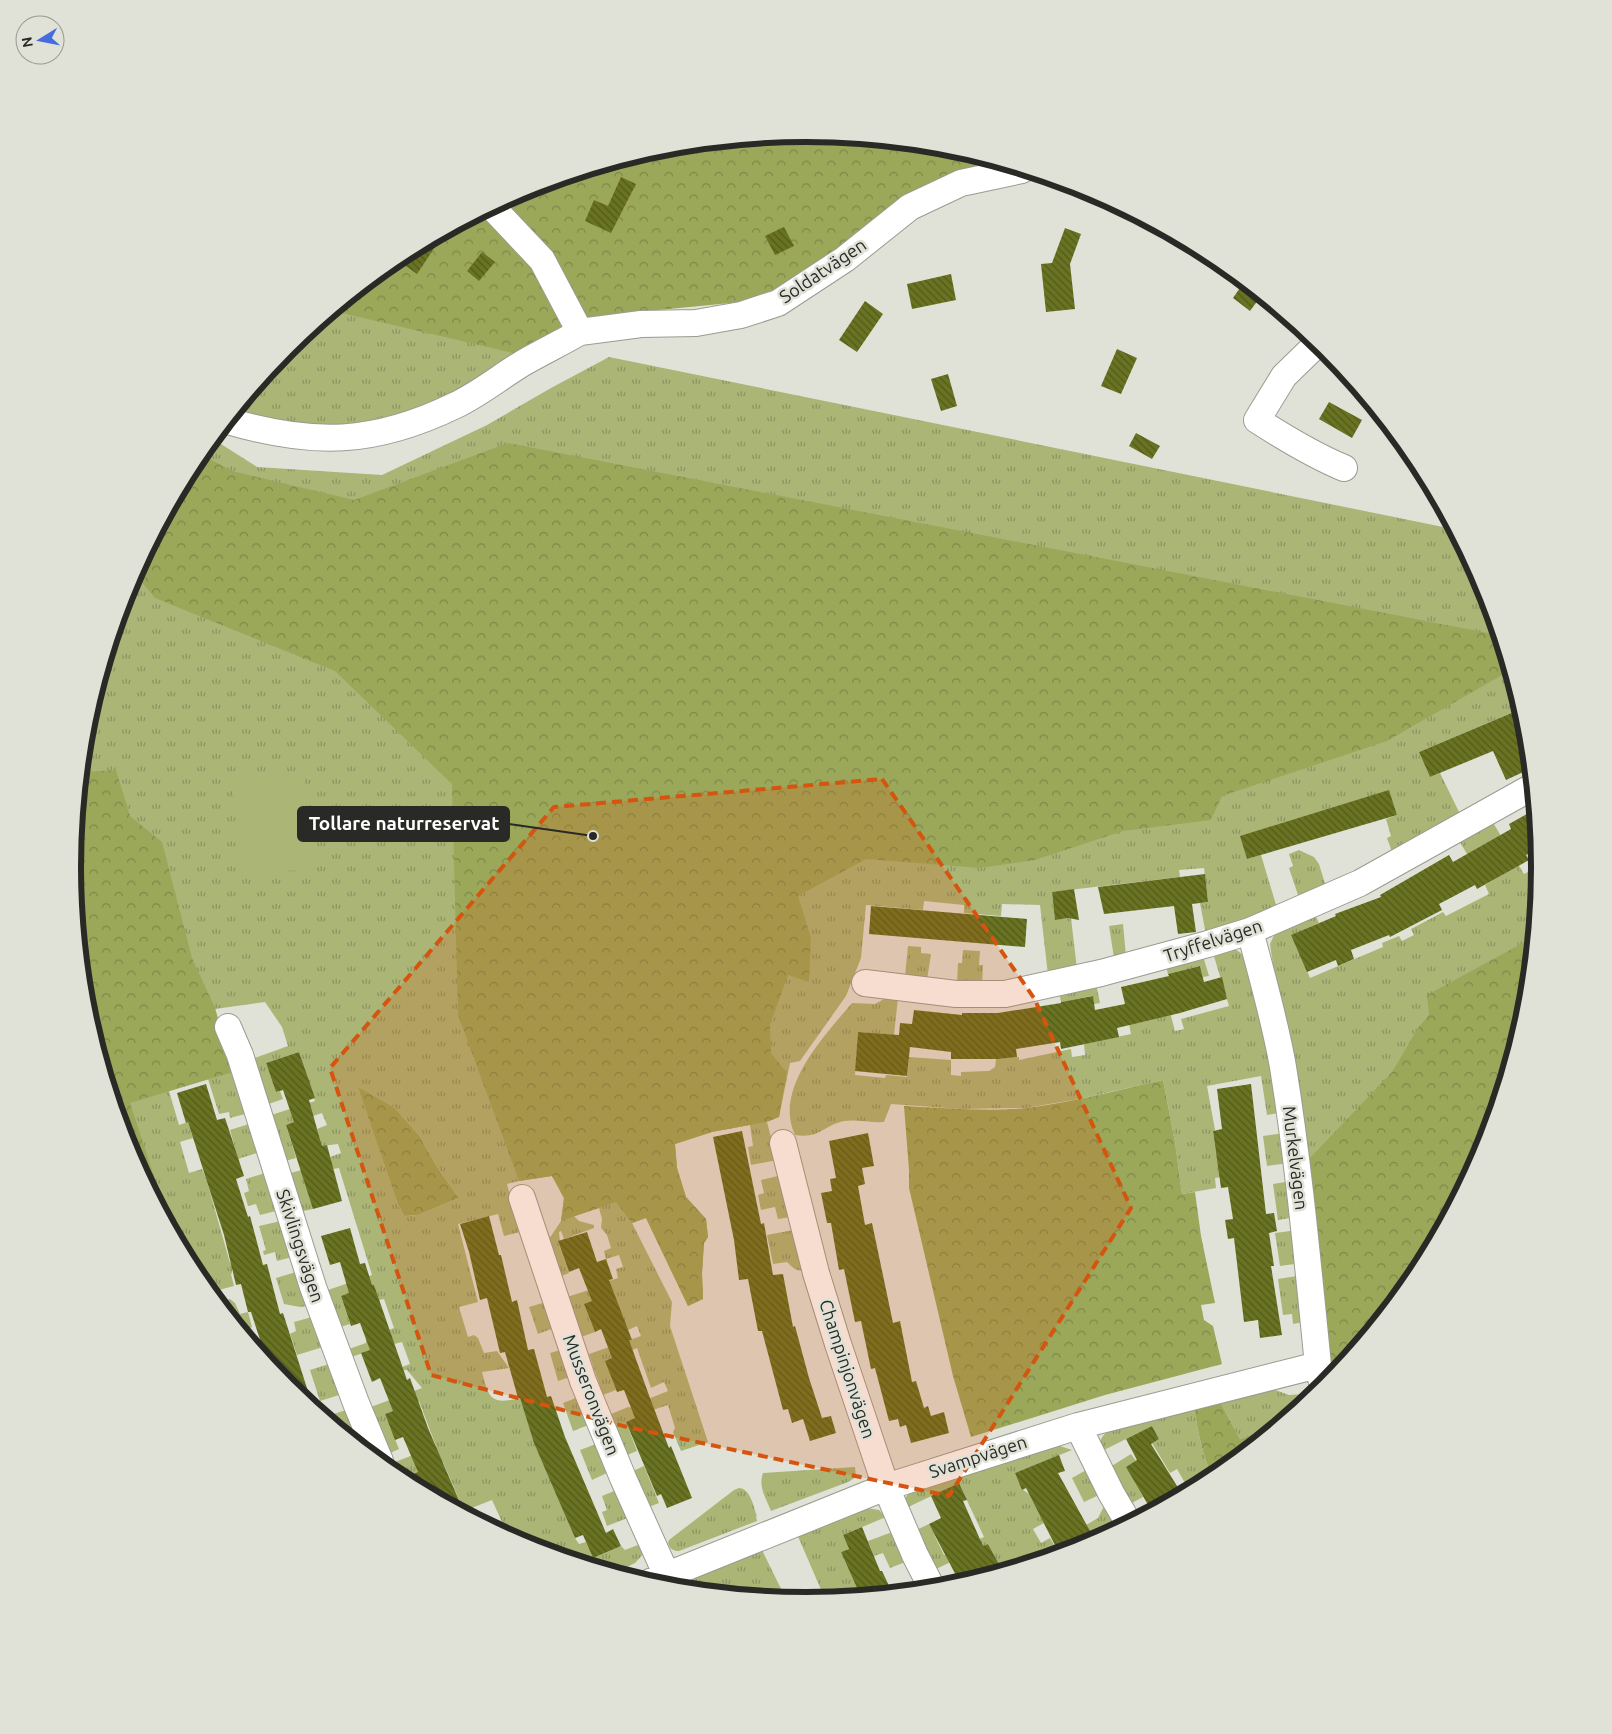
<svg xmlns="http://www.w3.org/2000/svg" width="1612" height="1734" font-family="Ubuntu,sans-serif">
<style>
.grass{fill:url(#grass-tufts);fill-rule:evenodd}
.forest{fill:url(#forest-crowns)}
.garden{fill:#abb576}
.building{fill:url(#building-back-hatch)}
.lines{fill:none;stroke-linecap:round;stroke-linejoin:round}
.minor-casing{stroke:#999c91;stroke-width:28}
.minor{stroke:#fff;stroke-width:26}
.marked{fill:#d5540f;fill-opacity:0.2;stroke:#d5540f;stroke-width:4;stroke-dasharray:10 6;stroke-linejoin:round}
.labels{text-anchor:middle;stroke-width:5;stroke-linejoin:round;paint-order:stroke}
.street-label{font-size:18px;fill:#292a26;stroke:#e0e2d7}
.rim{fill:none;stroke:#292a26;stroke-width:6}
.leader{fill:none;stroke:#292a26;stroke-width:2}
.callout-dot{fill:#292a26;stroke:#e0e2d7;stroke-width:2}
.callout{fill:#292a26;stroke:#292a26;stroke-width:2}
.callout-label{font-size:19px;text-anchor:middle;font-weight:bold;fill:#fff}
</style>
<defs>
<pattern id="grass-tufts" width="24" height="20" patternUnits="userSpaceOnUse" patternTransform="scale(1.25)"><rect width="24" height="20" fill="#abb576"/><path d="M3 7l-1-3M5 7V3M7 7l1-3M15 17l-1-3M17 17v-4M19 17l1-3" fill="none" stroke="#8b9361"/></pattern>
<pattern id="forest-crowns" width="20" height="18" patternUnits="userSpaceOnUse" patternTransform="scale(1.25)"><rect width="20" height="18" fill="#9ba759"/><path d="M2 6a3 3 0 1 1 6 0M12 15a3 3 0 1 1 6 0" fill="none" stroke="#7e8849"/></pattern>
<pattern id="building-back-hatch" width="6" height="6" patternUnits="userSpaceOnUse" patternTransform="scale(1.25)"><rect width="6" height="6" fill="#697322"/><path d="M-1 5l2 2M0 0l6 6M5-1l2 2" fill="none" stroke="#525a1c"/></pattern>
</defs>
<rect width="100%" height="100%" fill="#e0e2d7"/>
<path class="grass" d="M 335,310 L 516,353 L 431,409 L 353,430 L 231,416 L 288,348 Z
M 609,357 L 1453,529 L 1484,587 L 1517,696 L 1513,701 L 1516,711 L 1419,752 L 1430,777 L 1440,773 L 1460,814 L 1392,852 L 1387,838 L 1391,836 L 1386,819 L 1397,815 L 1389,791 L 1241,836 L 1247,859 L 1261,855 L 1277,908 L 1206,935 L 1200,903 L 1208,902 L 1204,868 L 1179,870 L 1180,877 L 1052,892 L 1055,919 L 1071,918 L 1077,969 L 1048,975 L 1040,905 L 1002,904 L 1001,916 L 964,913 L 964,905 L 924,901 L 923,910 L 866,905 L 861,958 L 846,996 L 800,1061 L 790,1063 L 779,1117 L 767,1122 L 777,1160 L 751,1165 L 748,1147 L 753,1146 L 750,1125 L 712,1132 L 675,1144 L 677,1168 L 686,1197 L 706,1219 L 708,1237 L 704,1243 L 702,1273 L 703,1299 L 688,1306 L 646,1218 L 632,1223 L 672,1302 L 670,1326 L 708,1442 L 681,1451 L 673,1432 L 675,1428 L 668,1405 L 647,1412 L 643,1401 L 668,1391 L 664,1382 L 651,1388 L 637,1348 L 606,1361 L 616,1390 L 603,1395 L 589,1354 L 641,1336 L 637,1326 L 628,1330 L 584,1304 L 595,1332 L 581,1337 L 567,1297 L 589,1290 L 588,1288 L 618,1278 L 616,1269 L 623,1267 L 619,1255 L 606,1259 L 604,1251 L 611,1248 L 607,1235 L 601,1228 L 602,1219 L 599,1208 L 574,1216 L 579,1221 L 594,1225 L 594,1228 L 564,1239 L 561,1231 L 559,1232 L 560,1241 L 558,1242 L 569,1273 L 559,1277 L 547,1242 L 561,1221 L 564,1198 L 552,1176 L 519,1181 L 507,1184 L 520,1232 L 504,1236 L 498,1214 L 458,1224 L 478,1302 L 459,1307 L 468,1337 L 474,1335 L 478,1338 L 484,1353 L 497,1351 L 509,1368 L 482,1372 C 489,1399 491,1405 520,1398 L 536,1447 L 575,1538 L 579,1544 L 586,1542 L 593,1558 L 621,1546 L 625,1550 L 643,1543 L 646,1551 L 635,1563 L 617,1572 L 525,1545 L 508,1535 L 492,1500 L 464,1511 L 443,1462 L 409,1476 L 412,1484 L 394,1473 L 390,1464 L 436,1446 L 419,1401 L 385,1414 L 399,1449 L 386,1455 L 368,1408 L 422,1388 L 407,1370 L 404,1370 L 402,1367 L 410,1364 L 402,1342 L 394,1344 L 393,1342 L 349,1358 L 346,1350 L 366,1343 L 366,1339 L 394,1328 L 384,1299 L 379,1300 L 374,1285 L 341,1296 L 350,1324 L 337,1328 L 325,1291 L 372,1275 L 339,1168 L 333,1169 L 313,1209 L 299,1212 L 287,1174 L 331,1162 L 330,1157 L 341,1153 L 338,1144 L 322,1146 L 317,1129 L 327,1125 L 322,1113 L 286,1125 L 296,1158 L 281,1162 L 268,1116 L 315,1101 L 299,1052 L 266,1063 L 276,1092 L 280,1091 L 283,1099 L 263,1106 L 249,1060 L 288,1046 L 282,1027 L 265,1002 L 215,1009 L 245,1114 L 230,1118 L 229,1112 L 219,1114 L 208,1079 L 169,1091 L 179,1125 L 188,1122 L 193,1138 L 180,1142 L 189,1173 L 202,1169 L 206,1178 L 230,1263 L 232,1263 L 232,1273 L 231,1274 L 234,1286 L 211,1292 L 196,1274 L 128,1147 L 87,1010 L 73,867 L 87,724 L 128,586 L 196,459 L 213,439 L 257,467 L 382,475 L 487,425 L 551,388 ZM 359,1088 L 394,1107 L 419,1135 L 437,1167 L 459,1198 L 418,1215 L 404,1216 L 397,1202 Z
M 1492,821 L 1524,874 L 1539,866 L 1525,1010 L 1484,1148 L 1416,1275 L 1333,1375 L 1270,944 L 1276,931 L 1315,915 L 1319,923 L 1292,935 L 1310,978 L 1383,947 L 1382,943 L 1399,936 L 1402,941 L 1414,935 L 1411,929 L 1443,912 L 1446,916 L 1489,894 L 1485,885 L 1512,869 L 1467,854 L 1458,839 Z
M 1299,850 L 1314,857 L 1319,864 L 1326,887 L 1299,898 L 1289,868 L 1293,866 L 1289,854 Z
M 1123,924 L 1126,956 L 1114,958 L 1109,926 Z
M 908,946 L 921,947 L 921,953 L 931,954 L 927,980 L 905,976 Z
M 1235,949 L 1245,956 L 1284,1112 L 1267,1115 L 1261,1076 L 1207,1086 L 1215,1130 L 1213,1131 L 1216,1153 L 1234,1175 L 1215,1178 L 1216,1188 L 1182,1194 L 1175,1142 L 1163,1080 L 1079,1099 L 1026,1108 L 960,1109 L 891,1104 L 884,1122 C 870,1123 858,1119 844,1121 C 824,1125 820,1139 795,1135 C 773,1089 825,1035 852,1003 L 875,1004 L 886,998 L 898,998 L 894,1035 L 858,1032 L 855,1075 L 885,1078 L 886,1075 L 907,1077 L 909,1057 L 951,1060 L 951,1075 L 961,1076 L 961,1072 L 989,1071 L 995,1067 L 996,1059 L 1019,1057 L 1019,1060 L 1071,1049 L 1072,1057 L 1085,1055 L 1084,1044 L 1131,1034 L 1129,1024 L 1170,1012 L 1175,1031 L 1184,1029 L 1181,1019 L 1229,1006 L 1213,953 Z
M 963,950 L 980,951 L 979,965 L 983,965 L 982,984 L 957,983 L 958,963 L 962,963 Z
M 1203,956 L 1209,976 L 1203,977 L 1200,966 L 1168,974 L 1166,966 Z
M 1096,984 L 1100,1003 L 1094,1004 L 1092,996 L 1061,1002 L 1059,992 Z
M 249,1124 L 257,1153 L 238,1159 L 230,1130 Z
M 1285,1133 L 1289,1163 L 1267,1166 L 1263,1136 Z
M 265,1173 L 276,1211 L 260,1215 L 256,1204 L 248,1206 L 244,1193 L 249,1191 L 246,1179 Z
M 782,1175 L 791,1217 L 778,1219 L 775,1207 L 761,1210 L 758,1195 L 764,1193 L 761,1180 Z
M 1291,1181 L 1296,1217 L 1278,1220 L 1273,1184 Z
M 281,1221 L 292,1257 L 277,1261 L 275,1252 L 264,1255 L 263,1251 L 266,1250 L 259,1226 Z
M 793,1230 L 804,1270 C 796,1272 792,1267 787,1262 L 773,1264 L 767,1235 Z
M 1298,1230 L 1302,1263 L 1280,1266 L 1275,1233 Z
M 296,1272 L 307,1306 L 300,1307 L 284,1304 L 276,1278 Z
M 1303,1275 L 1309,1321 L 1293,1324 L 1292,1314 L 1283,1315 L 1278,1279 Z
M 230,1299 L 235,1303 L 240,1314 L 248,1312 L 252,1327 L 247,1330 L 246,1335 L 219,1302 Z
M 546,1302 L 554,1328 L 538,1334 L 529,1307 Z
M 312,1317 L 323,1347 L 297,1355 L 290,1334 L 296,1331 L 294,1322 Z
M 564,1349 L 573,1376 L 558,1381 L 550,1353 Z
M 329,1364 L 339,1395 L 320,1401 L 310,1370 Z
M 1267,1387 L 1289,1395 L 1316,1393 L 1276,1425 L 1240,1439 L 1218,1398 Z
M 581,1396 L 591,1424 L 573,1431 L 563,1403 Z
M 628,1407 L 633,1408 L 637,1418 L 626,1422 L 637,1451 L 627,1455 L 611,1414 Z
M 1194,1408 C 1198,1431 1202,1456 1213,1477 L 1189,1490 L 1177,1469 L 1170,1473 L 1152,1443 L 1159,1439 L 1152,1426 L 1102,1451 C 1097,1442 1102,1435 1110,1430 Z
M 346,1410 L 356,1437 L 352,1438 L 330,1421 L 328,1416 Z
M 599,1443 L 611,1471 L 592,1480 L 580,1450 Z
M 1057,1445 L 1072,1450 L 1015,1473 L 1022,1489 L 1029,1494 L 1044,1523 L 1033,1529 L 1041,1543 L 1050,1538 L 1059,1553 L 994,1573 L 992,1570 L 1000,1566 L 988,1544 L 932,1571 L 914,1531 L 929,1524 L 944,1555 L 984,1537 L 959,1483 L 906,1508 C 903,1500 905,1498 910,1492 Z
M 1131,1454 L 1136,1461 L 1127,1467 L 1143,1497 L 1130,1504 L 1110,1467 Z
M 644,1466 L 659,1503 L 649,1507 L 633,1471 Z
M 855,1467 L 856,1477 L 848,1482 L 771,1511 C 766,1498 758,1487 763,1473 Z
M 1088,1469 L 1101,1494 L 1084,1502 L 1072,1478 Z
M 739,1488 C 751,1489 753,1506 757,1516 L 756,1516 L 757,1521 L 679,1551 C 673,1551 670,1549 668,1543 L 669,1540 L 734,1490 Z
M 619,1489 L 630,1517 L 607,1526 L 602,1512 L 607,1510 L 602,1496 Z
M 1106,1502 L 1120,1527 L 1104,1536 L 1102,1533 L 1094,1538 L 1086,1525 L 1098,1518 Z
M 867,1508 L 879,1510 L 886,1517 L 843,1535 L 849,1549 L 841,1552 L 860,1595 L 825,1599 L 797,1534 Z
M 895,1531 L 908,1561 L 890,1568 L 883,1553 L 874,1556 L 868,1541 Z
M 762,1550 L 786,1599 L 744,1594 L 740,1586 L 726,1593 L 687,1589 L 688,1583 L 692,1578 Z"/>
<path class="forest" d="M 806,134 L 949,148 L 993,161 L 982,163 L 903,195 L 844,250 L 795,282 L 741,302 L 617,314 L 517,354 L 333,311 L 399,257 L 526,189 L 663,148 Z
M 508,443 L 1498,635 L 1509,671 L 1387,741 L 1222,796 L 1211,820 L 1123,831 L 1035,860 L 980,868 L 866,859 L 798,896 L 811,938 L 809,982 L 788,975 L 770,1025 L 771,1053 L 784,1069 L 787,1071 L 779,1117 L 766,1122 L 712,1132 L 675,1144 L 677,1168 L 686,1197 L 706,1219 L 708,1237 L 704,1243 L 702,1273 L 703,1299 L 688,1306 L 646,1218 L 632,1223 L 616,1202 L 561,1221 L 564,1198 L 552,1176 L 519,1181 L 458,1015 L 452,784 L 335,671 L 155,598 L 135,574 L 200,454 L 232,471 L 354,500 Z
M 116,770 L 130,816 L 162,842 L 192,958 L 215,1008 L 233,1072 L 130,1103 L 170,1225 L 128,1147 L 87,1010 L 73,867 L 82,772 Z
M 1532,938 L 1525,1010 L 1484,1148 L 1416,1275 L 1333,1375 L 1325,1332 L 1308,1160 L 1392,1072 L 1418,1028 L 1429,1015 L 1427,995 Z
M 1163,1080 L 1175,1142 L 1182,1194 L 1195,1192 L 1201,1236 L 1215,1303 L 1201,1305 L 1204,1320 L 1213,1326 L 1222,1364 L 1105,1395 L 971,1437 L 953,1376 L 909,1188 L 909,1170 L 904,1106 C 944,1108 987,1112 1027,1108 C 1073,1102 1118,1090 1163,1080 Z
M 358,1087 L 394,1107 L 419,1135 L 437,1167 L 459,1198 L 418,1215 L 404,1216 L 397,1202 Z
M 1218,1398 L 1240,1439 L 1276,1425 L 1213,1477 C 1202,1456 1198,1431 1194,1408 Z"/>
<path class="garden" d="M 303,772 L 314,868 L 243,876 L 232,780 Z"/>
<path class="building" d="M 621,177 L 636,184 L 611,233 L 585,221 L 594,200 L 608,206 Z
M 784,227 L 794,246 L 775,255 L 765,236 Z
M 1065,228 L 1081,234 L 1070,264 L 1075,309 L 1046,312 L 1041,264 L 1052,263 Z
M 445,232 L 417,274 L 396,259 L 399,257 Z
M 482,252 L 495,262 L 479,281 L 467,271 Z
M 951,274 L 956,300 L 912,309 L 907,284 Z
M 1244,282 L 1261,296 L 1250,311 L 1233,298 Z
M 865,301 L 883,314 L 857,352 L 839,340 Z
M 1117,349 L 1137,358 L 1121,394 L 1101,386 Z
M 948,374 L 957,406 L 941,411 L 931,379 Z
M 1329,402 L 1362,420 L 1352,438 L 1319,419 Z
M 1136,433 L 1160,446 L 1152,459 L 1129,446 Z
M 1521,709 L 1525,724 L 1530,769 L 1506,780 L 1493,751 L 1430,777 L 1419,752 Z
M 1389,790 L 1397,815 L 1247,859 L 1240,836 Z
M 1534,810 L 1538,849 L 1526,855 L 1529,860 L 1477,889 L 1475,885 L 1439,904 L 1442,910 L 1390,937 L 1389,935 L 1351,950 L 1354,959 L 1338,966 L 1336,960 L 1307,972 L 1291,935 L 1336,916 L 1335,914 L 1381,897 L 1380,895 L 1449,855 L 1453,862 L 1511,829 L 1509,824 Z
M 1205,874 L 1208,902 L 1192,904 L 1196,932 L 1178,934 L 1174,906 L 1104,914 L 1098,887 Z
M 1074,889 L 1079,920 L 1068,918 L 1055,920 L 1052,892 Z
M 871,906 L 1027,919 L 1025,947 L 869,934 Z
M 1200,966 L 1204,982 L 1222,977 L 1227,999 L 1180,1013 L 1117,1028 L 1119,1037 L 1061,1049 L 1060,1042 L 1016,1049 L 1017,1057 L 998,1059 L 951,1059 L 951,1052 L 910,1047 L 907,1076 L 855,1071 L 858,1032 L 899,1035 L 900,1023 L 912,1024 L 914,1010 L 962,1015 L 962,1013 L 998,1013 L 1061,1003 L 1061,1002 L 1093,996 L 1095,1010 L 1125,1004 L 1121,987 L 1169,976 L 1168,974 Z
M 299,1052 L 315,1098 L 309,1100 L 317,1129 L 322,1146 L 327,1145 L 342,1201 L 313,1209 L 286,1125 L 294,1122 L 283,1090 L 276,1092 L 266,1063 Z
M 206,1084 L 217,1120 L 225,1118 L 229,1130 L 244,1176 L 236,1179 L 248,1217 L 250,1216 L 263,1265 L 267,1264 L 280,1314 L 283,1313 L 313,1407 L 287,1385 L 267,1361 L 251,1312 L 248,1312 L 241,1284 L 236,1285 L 224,1235 L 188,1122 L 186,1123 L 177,1093 Z
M 1251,1084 L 1266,1214 L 1274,1213 L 1277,1231 L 1269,1233 L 1274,1266 L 1271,1266 L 1282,1335 L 1260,1338 L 1258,1320 L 1244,1322 L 1234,1238 L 1228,1239 L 1225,1220 L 1233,1219 L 1228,1187 L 1221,1188 L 1213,1131 L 1222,1129 L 1217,1089 Z
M 742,1131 L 761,1224 L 764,1223 L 773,1275 L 783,1274 L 793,1327 L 795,1326 L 809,1378 L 822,1418 L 831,1416 L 836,1433 L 810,1441 L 803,1419 L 792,1423 L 788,1409 L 783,1410 L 762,1331 L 758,1331 L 748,1279 L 739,1280 L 734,1240 L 713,1137 Z
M 868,1133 L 874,1166 L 862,1168 L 865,1184 L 858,1186 L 865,1225 L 872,1223 L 893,1323 L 900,1321 L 912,1382 L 916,1381 L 924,1408 L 928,1406 L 931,1416 L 944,1412 L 949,1433 L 911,1443 L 906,1425 L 900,1427 L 898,1419 L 889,1421 L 875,1368 L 871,1369 L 861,1321 L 855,1322 L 844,1269 L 839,1270 L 831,1223 L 827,1223 L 821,1193 L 832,1191 L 830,1179 L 836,1178 L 829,1141 Z
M 489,1216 L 499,1255 L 501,1255 L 512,1302 L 517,1300 L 528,1350 L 534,1349 L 547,1397 L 551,1396 L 565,1437 L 606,1533 L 613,1529 L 621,1546 L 593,1558 L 583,1535 L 575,1538 L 552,1485 L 534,1443 L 520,1398 L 518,1398 L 505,1352 L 500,1353 L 487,1298 L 480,1300 L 469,1252 L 460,1224 Z
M 350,1228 L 360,1264 L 365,1263 L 372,1285 L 374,1285 L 407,1380 L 410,1378 L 428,1428 L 464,1512 L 402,1479 L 418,1472 L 403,1437 L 395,1440 L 385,1414 L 393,1411 L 380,1378 L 372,1382 L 361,1353 L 370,1350 L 360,1323 L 351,1326 L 341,1296 L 349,1293 L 340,1262 L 330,1265 L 321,1236 Z
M 587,1232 L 597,1262 L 606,1259 L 613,1279 L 609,1280 L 632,1340 L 629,1340 L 650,1398 L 669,1448 L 671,1446 L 692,1498 L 667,1508 L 661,1494 L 657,1496 L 626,1422 L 635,1418 L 624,1390 L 617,1392 L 605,1361 L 612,1358 L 601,1329 L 595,1332 L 584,1304 L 592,1301 L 579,1268 L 569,1272 L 558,1241 Z
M 1152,1426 L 1159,1439 L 1151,1444 L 1182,1494 L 1151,1510 L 1126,1467 L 1137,1460 L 1126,1439 Z
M 1059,1455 L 1065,1471 L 1058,1473 L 1095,1540 L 1086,1545 L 1059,1553 L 1026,1488 L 1022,1490 L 1015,1473 Z
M 959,1483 L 967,1500 L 963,1501 L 983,1546 L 988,1544 L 1000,1566 L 992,1570 L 994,1573 L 960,1583 L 929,1524 L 941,1518 L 931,1496 Z
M 862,1527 L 880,1571 L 882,1571 L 892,1592 L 860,1595 L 841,1552 L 849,1549 L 843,1535 Z"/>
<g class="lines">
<defs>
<path id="minor" d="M 492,207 L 542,260 L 580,332 L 641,324 L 696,323 L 741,315 L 778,303 L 845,259 L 910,207 L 961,183 L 1022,170
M 1318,343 L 1284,376 L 1257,420 C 1285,438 1313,455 1344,468
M 228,421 C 313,446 374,445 456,405 C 479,394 500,377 523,363 C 542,352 561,343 580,332
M 1250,931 C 1262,976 1275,1021 1283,1067 C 1299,1166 1308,1266 1318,1365 L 1323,1387
M 865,983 L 956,994 L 1005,994 L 1101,973 L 1208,944 L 1250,931 L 1360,883 L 1532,787
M 228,1027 L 240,1055 L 313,1287 L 356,1403 L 380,1461
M 783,1143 L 816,1273 L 838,1344 L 886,1487 L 915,1555 L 932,1588
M 522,1198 L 583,1381 L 623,1478 L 672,1587
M 1078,1426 L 1111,1493 L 1128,1522
M 650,1582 L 886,1487 L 1078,1426 L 1318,1365"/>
</defs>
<use href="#minor" class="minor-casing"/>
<use href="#minor" class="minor"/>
</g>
<path class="marked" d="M 882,779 L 1034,998 L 1131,1208 L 949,1496 L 627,1427 L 431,1375 L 330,1068 L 554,807 Z"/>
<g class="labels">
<g class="street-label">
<text transform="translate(823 271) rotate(-34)" y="6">Soldatvägen</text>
<text transform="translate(1213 941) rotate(-18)" y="6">Tryffelvägen</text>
<text transform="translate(1295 1158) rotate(83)" y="6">Murkelvägen</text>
<text transform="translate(300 1246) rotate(72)" y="6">Skivlingsvägen</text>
<text transform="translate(847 1369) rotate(72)" y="6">Champinjonvägen</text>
<text transform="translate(591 1395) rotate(69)" y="6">Musseronvägen</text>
<text transform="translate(978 1457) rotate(-18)" y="6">Svampvägen</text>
</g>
</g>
<path d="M0 0H1612V1734H0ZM81 867a725 725 0 1 1 1450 0a725 725 0 1 1-1450 0Z" fill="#e0e2d7" fill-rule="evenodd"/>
<path class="rim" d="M81 867a725 725 0 1 1 1450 0a725 725 0 1 1-1450 0Z"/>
<path class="leader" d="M593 836L509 824"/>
<circle class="callout-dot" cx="593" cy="836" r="5"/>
<rect class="callout" x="298" y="807" width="211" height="34" rx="5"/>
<g class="callout-label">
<text x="404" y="830">Tollare naturreservat</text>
</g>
<g transform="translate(40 40) rotate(260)"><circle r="24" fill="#e0e2d7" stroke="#979890"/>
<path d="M0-4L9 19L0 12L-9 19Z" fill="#456cdf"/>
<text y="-8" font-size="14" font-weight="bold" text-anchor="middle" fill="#292a26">N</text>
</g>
</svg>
